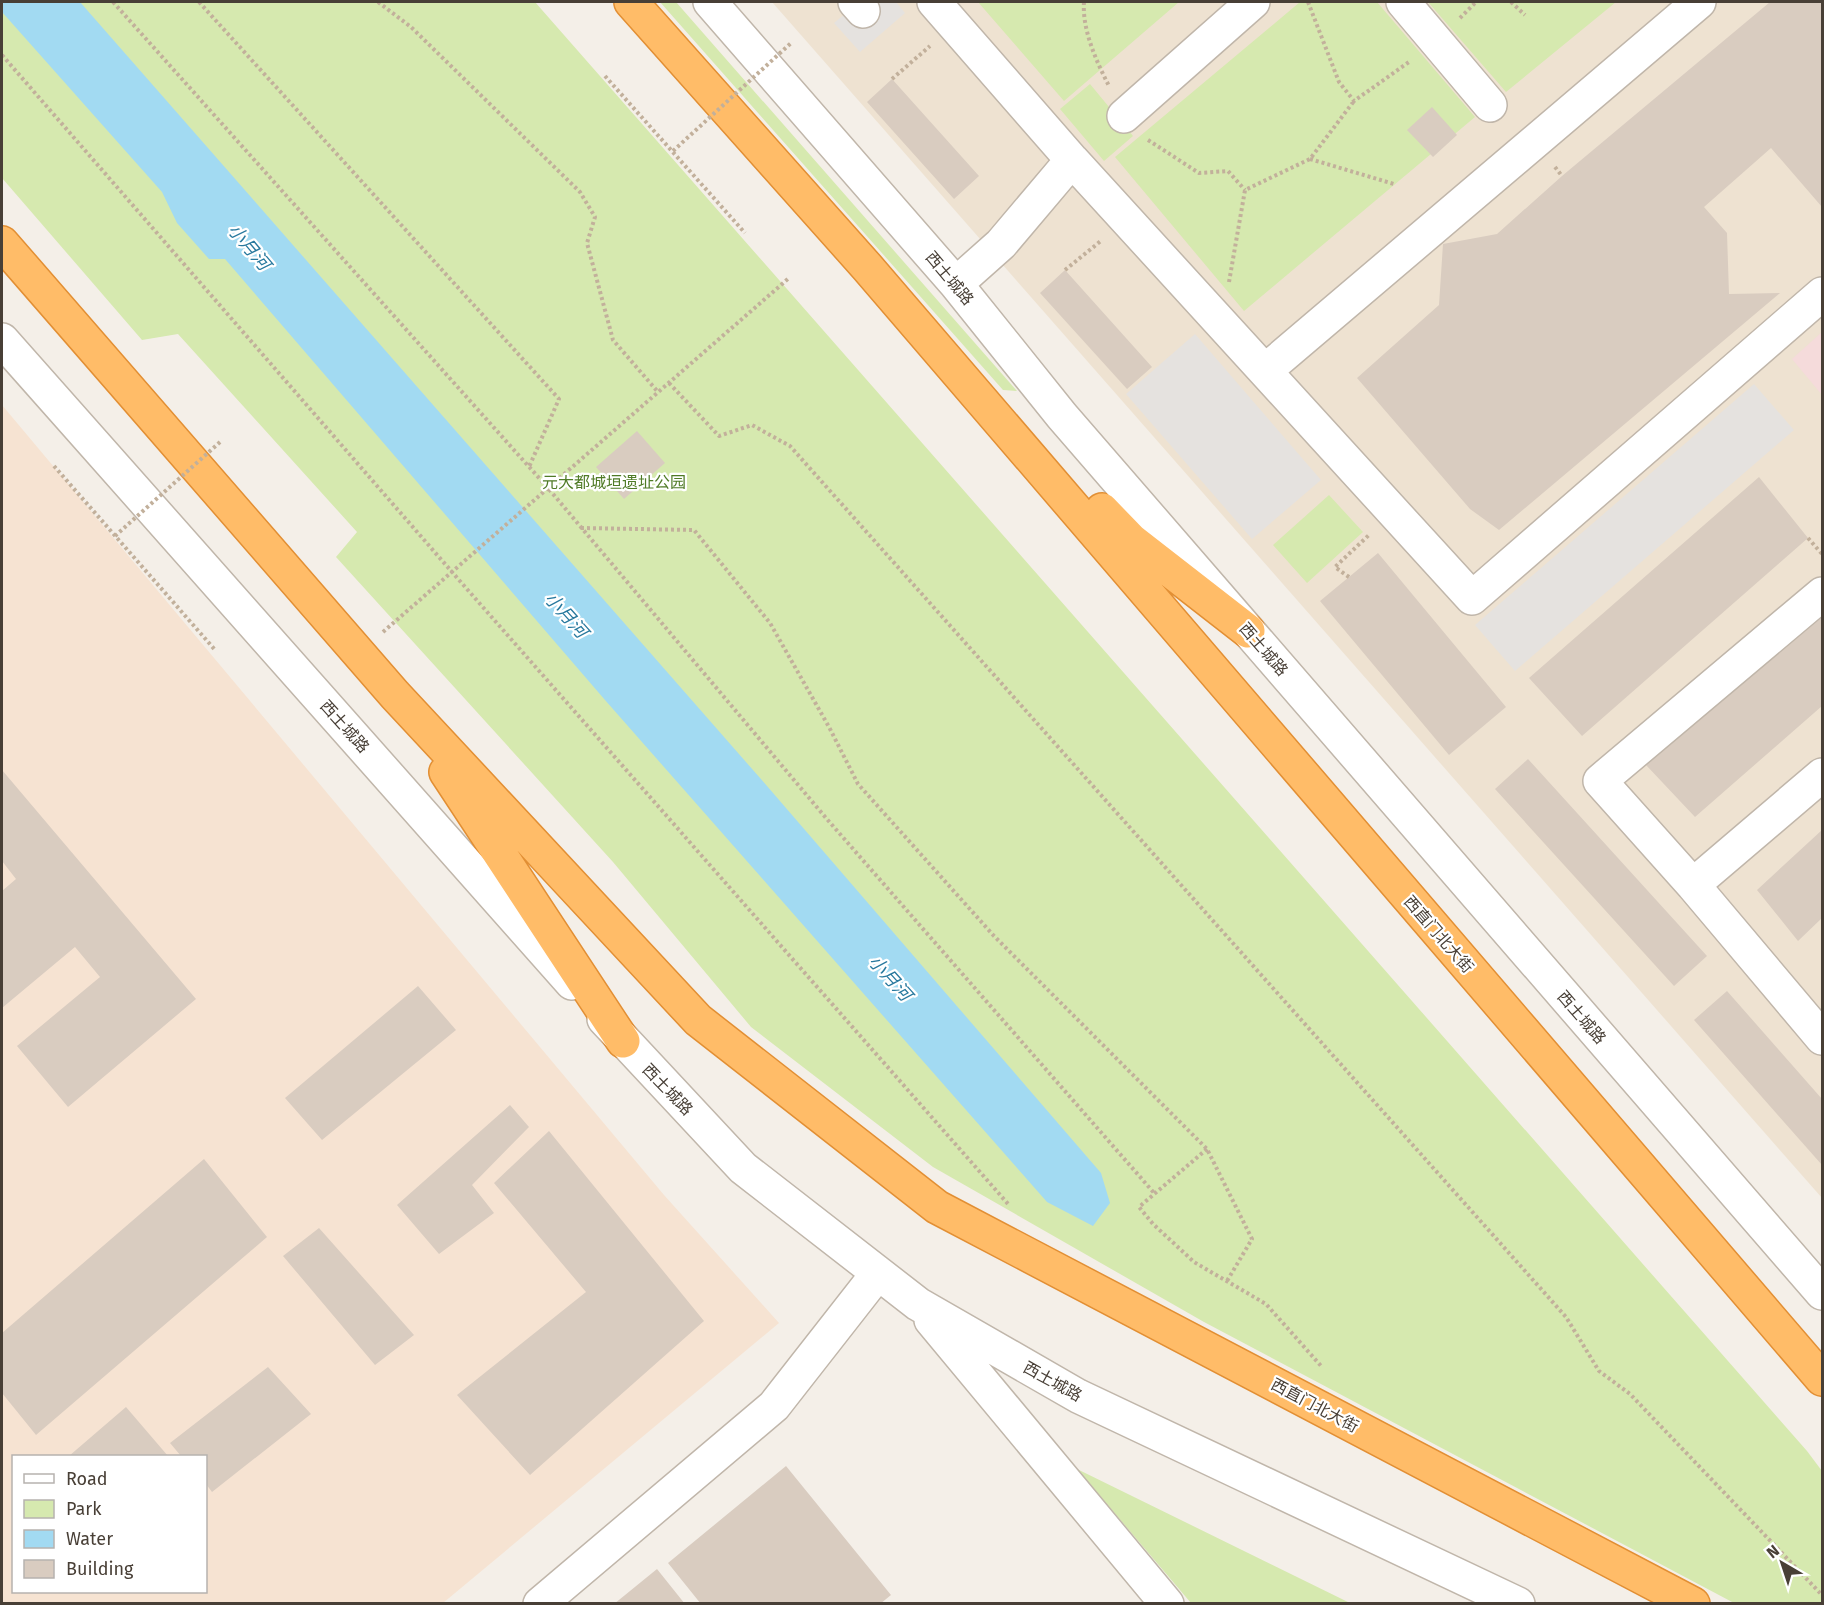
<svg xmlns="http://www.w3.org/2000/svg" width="1824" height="1605" font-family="'Fira Sans','Noto Sans SC',sans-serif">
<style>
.commercial{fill:#f6e3d2;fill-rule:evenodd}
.education{fill:#eee2d1}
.medical{fill:#f5dbdb}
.green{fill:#d6e9af}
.parking{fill:#e5e2df}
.water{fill:#a2daf2}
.building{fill:#d9ccc0}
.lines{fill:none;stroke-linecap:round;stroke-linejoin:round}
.minor-casing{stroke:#c0b6aa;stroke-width:36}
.highway-casing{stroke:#e28f34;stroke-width:36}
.path{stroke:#c2b09b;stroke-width:4;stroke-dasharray:3 3;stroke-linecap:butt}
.minor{stroke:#fff;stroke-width:33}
.highway{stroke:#ffbc68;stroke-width:33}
.path-bridge{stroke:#c2b09b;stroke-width:4;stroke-dasharray:3 3;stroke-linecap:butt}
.labels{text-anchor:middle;stroke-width:4.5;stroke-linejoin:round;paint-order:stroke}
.street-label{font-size:16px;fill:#483f36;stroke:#fff}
.park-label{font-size:16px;fill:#507b27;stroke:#fff}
.water-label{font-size:18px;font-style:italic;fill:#28799e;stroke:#fff}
</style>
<rect width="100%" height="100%" fill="#f4efe8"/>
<path class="commercial" d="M 2,405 L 664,1195 L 779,1323 L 443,1603 L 2,1603 ZM 14,1456 L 206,1456 L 206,1592 L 14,1592 Z"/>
<path class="education" d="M 772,2 L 1822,2 L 1822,1198 Z"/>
<path class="medical" d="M 1822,332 L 1822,395 L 1792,359 Z"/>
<path class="green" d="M 2,2 L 535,2 L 1807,1451 L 1822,1471 L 1822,1603 L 1734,1603 L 1204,1322 L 933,1167 L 751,1027 L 613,862 L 336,557 L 357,532 L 178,334 L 142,340 L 2,178 Z
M 660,2 L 676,2 L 1017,391 L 1003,390 Z
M 978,2 L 1179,2 L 1064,101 Z
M 1300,2 L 1377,2 L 1475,117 L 1244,311 L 1115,157 Z
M 1428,2 L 1616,2 L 1506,92 Z
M 1090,84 L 1133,136 L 1104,161 L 1060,109 Z
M 1329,495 L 1363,532 L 1307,583 L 1273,545 Z
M 1077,1469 L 1350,1603 L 1191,1603 Z"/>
<path class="parking" d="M 859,2 L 896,2 L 905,13 L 860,52 L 834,23 Z
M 1195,334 L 1321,480 L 1252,539 L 1126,394 Z
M 1754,384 L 1794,430 L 1515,671 L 1475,625 Z"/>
<path class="water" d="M 2,2 L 80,2 L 767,786 L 1101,1173 L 1110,1203 L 1093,1226 L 1047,1202 L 605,700 L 225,259 L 209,259 L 177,223 L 162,192 L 2,12 Z"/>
<path class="building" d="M 1770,2 L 1822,2 L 1822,207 L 1771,148 L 1704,207 L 1727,233 L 1729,294 L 1780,293 L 1499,530 L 1470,509 L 1357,378 L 1439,305 L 1443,244 L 1497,234 L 1562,176 Z
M 892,79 L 979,176 L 954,199 L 867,102 Z
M 1432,107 L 1457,135 L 1433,157 L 1407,130 Z
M 1065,270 L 1152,367 L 1127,389 L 1040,293 Z
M 637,431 L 665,463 L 624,499 L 596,467 Z
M 1759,477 L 1808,538 L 1582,736 L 1529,678 Z
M 1378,553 L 1506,707 L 1449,755 L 1320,601 Z
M 1822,614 L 1822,706 L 1695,817 L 1646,765 Z
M 1528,759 L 1707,956 L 1674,986 L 1495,789 Z
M 2,770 L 196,999 L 68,1107 L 17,1046 L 100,977 L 75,947 L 2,1008 L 2,891 L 16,879 L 2,861 Z
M 1822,830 L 1822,918 L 1798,941 L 1757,890 Z
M 418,986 L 456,1030 L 322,1140 L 285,1098 Z
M 1727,991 L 1822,1099 L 1822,1165 L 1694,1020 Z
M 510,1105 L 529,1127 L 472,1185 L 494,1213 L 439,1254 L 397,1205 Z
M 549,1131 L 704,1321 L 530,1475 L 457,1395 L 586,1292 L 494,1183 Z
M 204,1159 L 267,1237 L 36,1435 L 2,1393 L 2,1333 Z
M 319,1228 L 414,1335 L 375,1365 L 283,1256 Z
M 268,1367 L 311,1414 L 212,1492 L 206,1484 L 206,1456 L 181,1456 L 170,1443 Z
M 126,1407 L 168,1456 L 69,1456 Z
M 786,1466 L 891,1595 L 880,1604 L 701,1604 L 668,1563 Z
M 657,1569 L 685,1604 L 614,1604 Z"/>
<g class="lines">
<defs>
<path id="minor" d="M 710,2 L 956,284 L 1062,416 L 1822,1293
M 855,2 L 863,11
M 934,2 L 1072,160 L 1472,598 L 1822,294
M 1403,2 L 1490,105
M 1124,116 L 1253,2
M 956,284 L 1001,244 L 1072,160
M 2,340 L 572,983
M 1265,371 L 1699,2
M 1822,594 L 1600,781 L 1693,885 L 1822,1038
M 1693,885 L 1822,775
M 604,1019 L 743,1168 L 918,1304 L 1078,1396 L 1518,1604
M 931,1320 L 1167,1604
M 540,1604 L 774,1406 L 878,1273"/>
<path id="highway" d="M 631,2 L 867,267 L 1822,1379
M 2,243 L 395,695 L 698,1020 L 937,1207 L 1693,1604
M 1102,510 L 1131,540 L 1248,631
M 446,772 L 623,1041"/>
</defs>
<use href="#minor" class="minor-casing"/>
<use href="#highway" class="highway-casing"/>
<path class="path" d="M 113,2 L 548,488 L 826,818 L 1155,1194
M 199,2 L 559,399 L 529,467
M 378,2 L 411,27 L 580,192 L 595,217 L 587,243 L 613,340 L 658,392
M 1084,2 C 1082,29 1096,61 1109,86
M 1308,2 L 1339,82 L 1354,101 L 1409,62
M 1511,2 L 1525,15
M 1460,18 L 1476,2
M 2,55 L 452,572 L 1009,1205
M 605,76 L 745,233
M 892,79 L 930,46
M 1148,140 L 1199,173 L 1228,171 L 1245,190
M 1310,159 L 1394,184
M 1555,167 L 1562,176
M 1065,270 L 1102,240
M 1229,282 L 1245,190 L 1310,159 L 1354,101
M 669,383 L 719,436 L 752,425 L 790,446 L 1566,1317 L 1599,1371 L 1630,1394 L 1822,1595
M 54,466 L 216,651
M 581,528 L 694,530 L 770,623 L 829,727 L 858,784 L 994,936 L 1207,1149 L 1252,1239 L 1227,1281
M 1808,538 L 1822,554
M 1349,577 L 1335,567 L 1370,534
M 383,632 L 789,278
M 1207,1149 L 1139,1207 L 1153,1224 L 1194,1262 L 1266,1304 L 1322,1367"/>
<use href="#minor" class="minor"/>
<use href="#highway" class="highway"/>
<path class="path-bridge" d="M 673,151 L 791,43
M 115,536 L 220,442"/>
</g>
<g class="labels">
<g class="street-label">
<text transform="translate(950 278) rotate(50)" y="6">西土城路</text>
<text transform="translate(1264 649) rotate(49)" y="6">西土城路</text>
<text transform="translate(345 726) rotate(48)" y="6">西土城路</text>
<text transform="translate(1439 934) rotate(49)" y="6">西直门北大街</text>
<text transform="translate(1582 1017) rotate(49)" y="6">西土城路</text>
<text transform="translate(668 1089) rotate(46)" y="6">西土城路</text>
<text transform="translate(1053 1381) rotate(29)" y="6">西土城路</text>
<text transform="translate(1315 1405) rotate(28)" y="6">西直门北大街</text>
</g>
<g class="park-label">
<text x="614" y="488">元大都城垣遗址公园</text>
</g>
<g class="water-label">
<text transform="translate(249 247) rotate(50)" y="6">小月河</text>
<text transform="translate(566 615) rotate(48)" y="6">小月河</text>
<text transform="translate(890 978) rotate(48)" y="6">小月河</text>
</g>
</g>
<rect width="1824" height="1605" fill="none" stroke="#483f36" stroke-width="6"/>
<rect x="12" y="1455" width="195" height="138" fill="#ffffff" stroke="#b6b2af" stroke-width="1.5"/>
<rect x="24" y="1474" width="30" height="9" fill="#ffffff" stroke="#b6b2af" stroke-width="1.5"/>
<text x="66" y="1485" font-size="18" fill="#483f36">Road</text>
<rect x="24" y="1500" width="30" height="18" fill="#d6e9af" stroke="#b6b2af" stroke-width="1.5"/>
<text x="66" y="1515" font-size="18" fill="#483f36">Park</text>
<rect x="24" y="1530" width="30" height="18" fill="#a2daf2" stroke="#b6b2af" stroke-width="1.5"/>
<text x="66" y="1545" font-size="18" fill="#483f36">Water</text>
<rect x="24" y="1560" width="30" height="18" fill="#d9ccc0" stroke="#b6b2af" stroke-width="1.5"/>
<text x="66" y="1575" font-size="18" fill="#483f36">Building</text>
<g transform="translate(1782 1563) rotate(321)" stroke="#ffffff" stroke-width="4.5" paint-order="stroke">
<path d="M0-4.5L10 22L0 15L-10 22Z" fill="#483f36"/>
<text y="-9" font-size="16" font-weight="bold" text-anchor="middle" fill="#483f36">N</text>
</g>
</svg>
